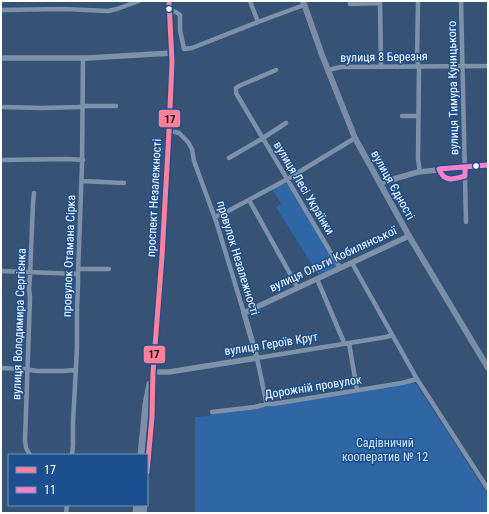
<svg xmlns="http://www.w3.org/2000/svg" width="489" height="514" font-family="'Roboto Condensed',sans-serif">
<style>
.green{fill:#2f66a5}
.lines{fill:none;stroke-linecap:round;stroke-linejoin:round}
.minor{stroke:#7d92a8;stroke-width:4.5}
.tertiary{stroke:#7d92a8;stroke-width:5.5}
.secondary{stroke:#798da4;stroke-width:6}
.primary{stroke:#7d8ea7;stroke-width:7}
.bus-1-casing{stroke:#1b4f8f;stroke-width:8}
.bus-2-casing{stroke:#1b4f8f;stroke-width:8}
.bus-1{stroke:#ff8098;stroke-width:5}
.bus-2{stroke:#ff80c5;stroke-width:5}
.bus-dot{fill:#fff;stroke:#1b4f8f;stroke-width:1.5}
.labels{text-anchor:middle;stroke-width:3;stroke-linejoin:round;paint-order:stroke}
.street-label{font-size:12px;fill:#fff;stroke:#1b4f8f}
.park-label{font-size:12px;fill:#cfe3fa;stroke:#1b4f8f}
.line-badge{stroke:#1b4f8f;stroke-width:1.5}
.pale-badge-label{font-size:11px;text-anchor:middle;font-weight:bold;fill:#111}
</style>
<rect width="100%" height="100%" fill="#365274"/>
<path class="green" d="M 284,183 L 288,184 L 337,267 L 319,276 L 276,207 L 281,204 L 272,189 Z
M 414,383 L 417,385 L 488,495 L 488,513 L 195,513 L 195,417 L 209,416 L 212,414 L 273,406 L 398,384 Z"/>
<g class="lines">
<path class="minor" d="M 250,1 L 258,22
M 350,1 L 350,4 L 380,3
M 380,1 L 381,67
M 418,1 L 417,60 L 419,68 L 418,159 L 420,172
M 461,1 L 466,222
M 1,10 L 64,9 L 108,11 L 117,9 L 139,1
M 171,11 L 176,12 L 180,15 L 180,30 L 184,49 L 192,48 L 258,22 L 304,5
M 276,70 L 239,86 L 236,88 L 236,93 L 340,268
M 328,70 L 341,67 L 488,66
M 1,107 L 42,108 L 78,107 L 86,106 L 116,106
M 402,116 L 418,116
M 169,131 L 175,132 L 179,133 L 188,142 L 192,149 L 194,161 L 216,221 L 244,313
M 229,158 L 263,138 L 286,123
M 1,160 L 68,159 L 83,160
M 82,181 L 124,183
M 249,200 L 298,288
M 215,217 L 228,211 L 286,180 L 355,138
M 352,263 L 417,379 L 488,489
M 78,269 L 109,269
M 1,271 L 78,274
M 317,279 L 343,340 L 344,344
M 349,343 L 357,390
M 1,368 L 23,369 L 38,371 L 63,371 L 75,370
M 266,404 L 266,401 L 257,358 L 386,337 L 392,335
M 212,412 L 255,407 L 266,404 L 273,404 L 402,383 L 417,379
M 30,455 L 26,448 L 25,440 L 30,298 L 29,288 L 30,276 L 33,203 L 34,193
M 72,455 L 73,445 L 73,423 L 77,348 L 77,309 L 78,284 L 78,274 L 82,165 L 83,58
M 66,513 L 67,505"/>
<path class="tertiary" d="M 1,58 L 87,58 L 172,53
M 380,183 L 418,172 L 488,165
M 153,372 L 169,372 L 257,358 L 244,313 L 409,236"/>
<path class="secondary" d="M 303,1 L 322,55 L 355,138 L 409,236 L 488,368"/>
<path class="primary" d="M 141,455 L 146,404 L 150,384
M 147,472 L 152,417 L 153,372 L 162,256 L 169,131 L 172,62 L 169,1
M 136,513 L 137,505
M 143,513 L 144,505"/>
<defs>
<path id="bus-1" d="M 147,472 L 152,417 L 153,372 L 162,256 L 169,131 L 172,62 L 169,1"/>
<path id="bus-2" d="M 465,167 L 465,176 C 454,179 444,183 439,169 L 488,165"/>
</defs>
<use href="#bus-1" class="bus-1-casing"/>
<use href="#bus-2" class="bus-2-casing"/>
<use href="#bus-1" class="bus-1"/>
<use href="#bus-2" class="bus-2"/>
</g>
<g class="bus-dot">
<circle cx="169" cy="9" r="3.5"/>
<circle cx="476" cy="166" r="3.5"/>
</g>
<g class="labels">
<g class="street-label">
<text transform="translate(384 57) rotate(-1)" y="4">вулиця 8 Березня</text>
<text transform="translate(453 88) rotate(-91)" y="4">вулиця Тимура Куницького</text>
<text transform="translate(393 185) rotate(61)" y="4">вулиця Єдності</text>
<text transform="translate(304 188) rotate(59)" y="4">вулиця Лесі Українки</text>
<text transform="translate(154 198) rotate(-87)" y="4">проспект Незалежності</text>
<text transform="translate(69 256) rotate(-88)" y="4">провулок Отамана Сірка</text>
<text transform="translate(238 258) rotate(73)" y="4">провулок Незалежності</text>
<text transform="translate(333 259) rotate(-25)" y="4">вулиця Ольги Кобилянської</text>
<text transform="translate(19 324) rotate(-88)" y="4">вулиця Володимира Сергієнка</text>
<text transform="translate(271 344) rotate(-9)" y="4">вулиця Героїв Крут</text>
<text transform="translate(313 387) rotate(-9)" y="4">Дорожній провулок</text>
</g>
<g class="park-label">
<text x="385" y="447">Садівничий<tspan x="385" dy="14">кооператив № 12</tspan></text>
</g>
</g>
<g class="line-badge">
<rect x="158" y="109" width="23" height="19" rx="4" fill="#ff8098"/>
<rect x="143" y="345" width="23" height="19" rx="4" fill="#ff8098"/>
</g>
<g class="pale-badge-label">
<text x="170" y="123">17</text>
<text x="154" y="358">17</text>
</g>
<rect width="489" height="514" fill="none" stroke="#ffffff" stroke-width="4"/>
<rect x="8" y="454" width="140" height="52" fill="#1b4f8f" stroke="#7695bc"/>
<rect x="16" y="467" width="20" height="6" fill="#ff8098" stroke="#7695bc"/>
<text x="44" y="474" font-size="12" fill="#ffffff">17</text>
<rect x="16" y="487" width="20" height="6" fill="#ff80c5" stroke="#7695bc"/>
<text x="44" y="494" font-size="12" fill="#ffffff">11</text>
</svg>
